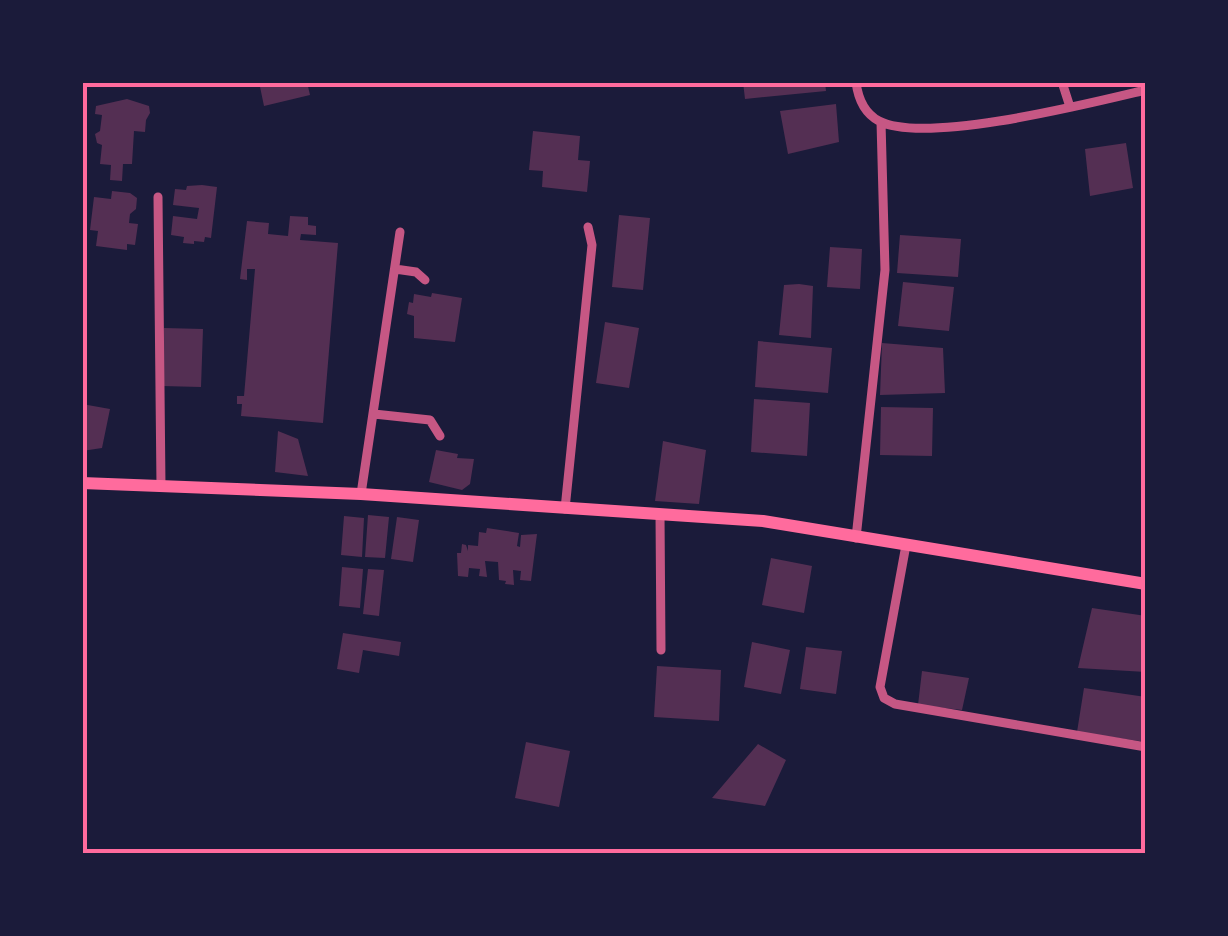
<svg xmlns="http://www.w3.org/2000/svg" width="1228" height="936" font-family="Manrope,sans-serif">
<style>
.building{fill:#542f53}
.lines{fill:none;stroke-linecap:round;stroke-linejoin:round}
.minor{stroke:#c65784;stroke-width:9}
.secondary{stroke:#ff6b9d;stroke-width:12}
.neatline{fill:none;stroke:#ff6b9d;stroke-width:4}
</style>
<rect width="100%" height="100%" fill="#1b1b3a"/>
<path class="building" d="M 259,82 L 307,82 L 310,95 L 264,106 Z
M 743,82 L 825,82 L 826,91 L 745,99 Z
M 127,99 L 149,106 L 150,113 L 146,120 L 145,132 L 134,131 L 132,164 L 123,164 L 122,181 L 110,180 L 111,165 L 100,164 L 102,145 L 97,143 L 95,134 L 100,131 L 102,115 L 95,114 L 96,106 Z
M 836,104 L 839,142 L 788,154 L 780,111 Z
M 533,131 L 580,136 L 578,160 L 590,161 L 587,192 L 542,187 L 543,171 L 529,170 Z
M 1126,143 L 1133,188 L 1090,196 L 1085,149 Z
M 202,185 L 217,187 L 211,238 L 205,237 L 204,242 L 194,241 L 194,244 L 183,243 L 184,237 L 171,235 L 173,216 L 197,219 L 199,208 L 173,205 L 175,189 L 186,190 L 187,186 Z
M 112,191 L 130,193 L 137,198 L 136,209 L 130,214 L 129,223 L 138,224 L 135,245 L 127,244 L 127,250 L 96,246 L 98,231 L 90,230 L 94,197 L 111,199 Z
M 619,215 L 650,218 L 643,290 L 612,287 Z
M 290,216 L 308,217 L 308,225 L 316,226 L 316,235 L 301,234 L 300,240 L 338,243 L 323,423 L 241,416 L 242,404 L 237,404 L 237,396 L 244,396 L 255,269 L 247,269 L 247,280 L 240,279 L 247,221 L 269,223 L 268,234 L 288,236 Z
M 900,235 L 961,239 L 958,277 L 897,273 Z
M 830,247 L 862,249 L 860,289 L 827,287 Z
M 903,282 L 954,287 L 949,331 L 898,326 Z
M 799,284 L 813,286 L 811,338 L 779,335 L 784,285 Z
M 432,293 L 462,298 L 455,342 L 414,338 L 414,316 L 407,314 L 409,302 L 413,303 L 414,294 L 431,297 Z
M 605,322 L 639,328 L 629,388 L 596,383 Z
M 164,328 L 203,329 L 201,387 L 162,386 Z
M 758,341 L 832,348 L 828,393 L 755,387 Z
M 882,343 L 943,348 L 945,393 L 880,395 Z
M 754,399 L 810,403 L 807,456 L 751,452 Z
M 82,404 L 110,409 L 102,448 L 82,451 Z
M 881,407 L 933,408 L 932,456 L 880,455 Z
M 278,431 L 298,439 L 308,476 L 275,472 Z
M 663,441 L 706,450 L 699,504 L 655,501 Z
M 436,450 L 458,454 L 457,458 L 474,459 L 470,484 L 462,490 L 429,482 Z
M 368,515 L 389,517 L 385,558 L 365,557 Z
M 344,516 L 364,518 L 362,557 L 341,555 Z
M 397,517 L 419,520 L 413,562 L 391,559 Z
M 487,528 L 519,533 L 517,546 L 520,547 L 521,535 L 537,534 L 531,581 L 520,580 L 521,571 L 513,570 L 514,585 L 505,584 L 506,581 L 499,580 L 498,562 L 485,561 L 487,577 L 479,576 L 480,569 L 469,568 L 468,577 L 458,576 L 457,553 L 461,553 L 462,544 L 466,545 L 468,551 L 468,545 L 478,546 L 479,532 L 486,533 Z
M 771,558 L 812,566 L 804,613 L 762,605 Z
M 342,567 L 363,569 L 360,608 L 339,606 Z
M 368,569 L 384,570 L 379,616 L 363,614 Z
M 1092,608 L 1146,616 L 1146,672 L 1078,668 Z
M 343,633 L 401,642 L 399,656 L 363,650 L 359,673 L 337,669 Z
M 752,642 L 790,650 L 781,694 L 744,687 Z
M 806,647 L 842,651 L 836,694 L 800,689 Z
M 657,666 L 721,670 L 719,721 L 654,717 Z
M 922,671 L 969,678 L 962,710 L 918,705 Z
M 1084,688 L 1146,697 L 1146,742 L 1077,732 Z
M 526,742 L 570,751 L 559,807 L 515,798 Z
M 758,744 L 786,760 L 765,806 L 712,798 Z"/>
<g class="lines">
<path class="minor" d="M 856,82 C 858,98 864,113 879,121 C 925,145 1091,103 1146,90
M 1062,82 L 1070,107
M 158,197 L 161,486
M 395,269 L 416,272 L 425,280
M 374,414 L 430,420 L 440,436
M 361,494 L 400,232
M 565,509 L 592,245 L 588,227
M 660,514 L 661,650
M 856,538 L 885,270 L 881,122
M 906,545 L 880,687 L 884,698 L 895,704 L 1146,747"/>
<path class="secondary" d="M 82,483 L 361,494 L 763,521 L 1146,584"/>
</g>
<rect width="1228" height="936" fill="none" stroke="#1b1b3a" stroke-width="170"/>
<rect x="85" y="85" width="1058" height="766" class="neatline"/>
</svg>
